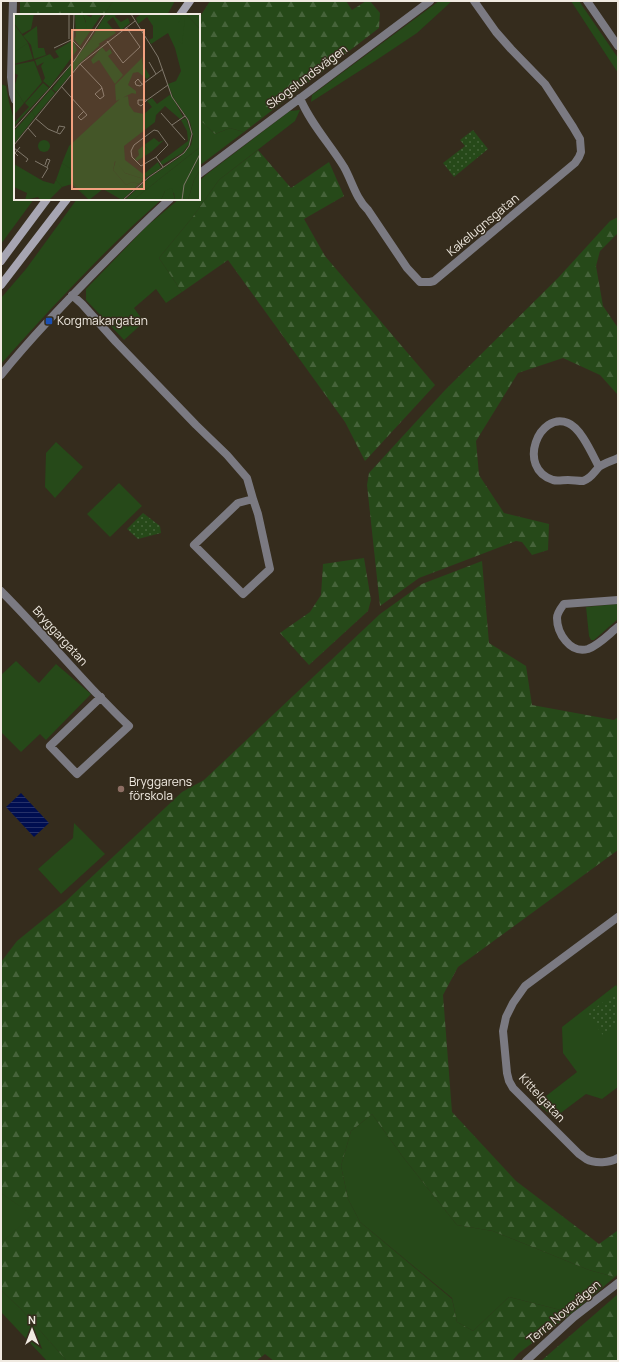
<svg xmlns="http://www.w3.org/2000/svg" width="619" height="1362" font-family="Manrope,sans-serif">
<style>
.grass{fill:#264919}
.forest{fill:url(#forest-firs)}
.park{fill:url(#park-dots)}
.water{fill:url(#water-rules)}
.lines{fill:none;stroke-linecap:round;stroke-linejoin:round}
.minor{stroke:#7b7a82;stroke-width:8}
.secondary{stroke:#a7a5b2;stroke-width:8}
.transit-dot{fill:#1a4fb4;stroke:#352c1d;stroke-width:1.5}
.education-dot{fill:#8d6e63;stroke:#352c1d;stroke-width:1.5}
.labels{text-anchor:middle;stroke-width:3;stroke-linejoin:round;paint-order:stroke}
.street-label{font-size:12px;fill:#f0eae1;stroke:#352c1d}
.poi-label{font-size:12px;fill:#f0eae1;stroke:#352c1d;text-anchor:start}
.inset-road{fill:none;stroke:#80786b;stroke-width:1}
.view{fill:#f2a07f;fill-opacity:0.15;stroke:#f2a07f;stroke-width:2}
.inset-edge{fill:none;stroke:#f0eae1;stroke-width:2}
</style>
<defs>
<pattern id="forest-firs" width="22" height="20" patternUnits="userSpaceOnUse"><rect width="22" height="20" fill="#264919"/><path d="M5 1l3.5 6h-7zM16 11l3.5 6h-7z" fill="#46633a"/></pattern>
<pattern id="park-dots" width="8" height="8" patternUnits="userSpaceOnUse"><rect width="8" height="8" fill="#264919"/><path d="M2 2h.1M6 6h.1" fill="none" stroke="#46633a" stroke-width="1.8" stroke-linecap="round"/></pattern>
<pattern id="water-rules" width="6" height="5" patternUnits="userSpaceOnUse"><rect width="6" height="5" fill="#000e50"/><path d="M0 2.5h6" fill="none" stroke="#263169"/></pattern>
</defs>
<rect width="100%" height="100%" fill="#352c1d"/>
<path class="grass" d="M 113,1 L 175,1 L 167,15 L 104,15 Z
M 439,1 L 452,1 L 417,33 L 375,61 L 311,102 L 312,95 Z
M 571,1 L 579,1 L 618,58 L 618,73 Z
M 1,84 L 6,86 L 9,102 L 15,123 L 15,199 L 34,199 L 1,244 Z
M 300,110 L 295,121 L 219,180 L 192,218 L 159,258 L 182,292 L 166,303 L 156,289 L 134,308 L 144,322 L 124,340 L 86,300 L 86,289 L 147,226 L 179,199 L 199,199 L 199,181 L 207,174 L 290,111 Z
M 199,119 L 215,134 L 230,128 L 244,132 L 199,166 Z
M 77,199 L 162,199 C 104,250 52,307 1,364 L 1,298 L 26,269 Z
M 56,442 L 83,467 L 55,498 L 45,487 L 46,453 Z
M 119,483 L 142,506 L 110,537 L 87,514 Z
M 618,604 L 618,619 L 594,640 L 591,640 L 589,636 L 586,607 Z
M 16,661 L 39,683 L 56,664 L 91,694 L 46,740 L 40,734 L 21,752 L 1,732 L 1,675 Z
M 74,823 L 105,854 L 61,894 L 38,869 L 73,838 Z
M 616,985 L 618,988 L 618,1087 L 602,1099 L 586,1094 L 554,1118 L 537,1103 L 577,1072 L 563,1053 L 562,1027 Z
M 372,1114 L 403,1157 L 457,1225 L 493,1231 L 589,1270 L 615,1277 L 572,1313 L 509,1297 L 473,1331 L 457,1322 L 452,1298 L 360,1222 L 348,1199 L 341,1166 L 351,1131 Z
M 1,1193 L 33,1215 L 1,1243 Z
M 1,1290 L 21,1309 L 67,1361 L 47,1361 L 1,1312 Z"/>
<path class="forest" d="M 20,1 L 113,1 L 104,15 L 20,15 Z
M 210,1 L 346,1 L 352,10 L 366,1 L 370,1 L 380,13 L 379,28 L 244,132 L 230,128 L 215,134 L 199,119 L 199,18 Z
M 258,150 L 291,188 L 329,162 L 344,196 L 304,219 L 325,256 L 435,385 L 365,461 L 345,422 L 228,260 L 182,292 L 159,258 L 192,218 L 219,180 Z
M 618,217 L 618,233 L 600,251 L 596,266 L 603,306 L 618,328 L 618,395 L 600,375 L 563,358 L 518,373 L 476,441 L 479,475 L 504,513 L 549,524 L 548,550 L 532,555 L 522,542 L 516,541 L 419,578 L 380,606 L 367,485 L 369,473 L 446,389 L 558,278 L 610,221 Z
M 364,558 L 371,600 L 368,611 L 309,665 L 280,633 L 310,612 L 321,595 L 323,564 Z
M 482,561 L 489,643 L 526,666 L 532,705 L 614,720 L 618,717 L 618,850 L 458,967 L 443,995 L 452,1112 L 516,1181 L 599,1244 L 617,1231 L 618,1233 L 618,1274 L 615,1277 L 589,1270 L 493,1231 L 457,1225 L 403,1157 L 372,1114 L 351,1131 L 341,1166 L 348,1199 L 360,1222 L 452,1299 L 457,1322 L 473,1331 L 509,1297 L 572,1313 L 519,1353 L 512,1361 L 274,1361 L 265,1354 L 256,1361 L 67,1361 L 21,1309 L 1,1290 L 1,1243 L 32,1215 L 1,1193 L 1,962 L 17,941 L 65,902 L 182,792 L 204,780 L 380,614 L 422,584 Z
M 618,1294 L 618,1361 L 541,1361 Z"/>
<path class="park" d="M 473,130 L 488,149 L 454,177 L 443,163 L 465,146 L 460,140 Z
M 143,513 L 160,526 L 161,533 L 138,539 L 127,529 Z
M 617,992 L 618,1024 L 603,1035 L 587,1014 Z"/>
<path class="water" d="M 21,793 L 49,823 L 34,837 L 6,807 Z"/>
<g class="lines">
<path class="minor" d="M 13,1 L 11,77 L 13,94 L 15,100
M 587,1 L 618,46
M 300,98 C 310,123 330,144 344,167 C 352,181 356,199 368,210 L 407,268 L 420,282 L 430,282 L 434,281 L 575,163 L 579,157 L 581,152 L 580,139 L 573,127 L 545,84 L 511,49 L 496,32 L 474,1
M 199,174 L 430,1
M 72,295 L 82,304 L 116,342 L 196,425 L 227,455 L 247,478 L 253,499 L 238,503 L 194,545 L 243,594 L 270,569 L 258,514 L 253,499
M 1,375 C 30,339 62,306 94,273 C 119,248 143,223 170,199
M 599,467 C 592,454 581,428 568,423 C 539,411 516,468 553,480 C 557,481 563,480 568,480 C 573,480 578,481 583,481 C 591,479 594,472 599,467 C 604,463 612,461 618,458
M 1,591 C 34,624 64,659 96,693 C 107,704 117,715 129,726 L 77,774 L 50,746 L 101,697
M 618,600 L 564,604 C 561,608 557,613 557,618 C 557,633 570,654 588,649 C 599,645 609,634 618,627
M 618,917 L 525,986 L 513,1003 L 506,1017 L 503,1031 L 507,1073 L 509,1081 L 513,1088 L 579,1154 C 581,1155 584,1158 586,1159 C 595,1164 610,1163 618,1158
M 526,1361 L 574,1317 L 618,1283"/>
<path class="secondary" d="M 180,15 L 190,1
M 1,261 L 47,199
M 1,285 L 67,199"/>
</g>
<rect class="transit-dot" x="45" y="317" width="8" height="8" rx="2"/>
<circle class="education-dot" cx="121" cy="789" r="4"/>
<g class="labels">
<g class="street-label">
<text transform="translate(307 77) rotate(-37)" y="4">Skogslundsvägen</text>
<text transform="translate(483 225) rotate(-40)" y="4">Kakelugnsgatan</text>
<text transform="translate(60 636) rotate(48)" y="4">Bryggargatan</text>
<text transform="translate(542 1098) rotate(47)" y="4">Kittelgatan</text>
<text transform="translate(564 1312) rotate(-40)" y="4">Terra Novavägen</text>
</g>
<g class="poi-label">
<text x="57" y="325">Korgmakargatan</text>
<text x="129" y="786">Bryggarens<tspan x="129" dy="14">förskola</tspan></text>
</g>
</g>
<g transform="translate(14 14)">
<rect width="186" height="186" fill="#352c1d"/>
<path d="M 0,0 L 20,0 L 17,15 L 8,20 L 0,9 ZM 69,0 L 77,3 L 79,0 L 88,0 L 66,32 L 60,25 L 72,8 ZM 172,0 L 186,0 L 186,15 ZM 23,12 L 24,34 L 30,34 L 32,41 L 20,45 L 17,31 L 9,22 ZM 77,25 L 86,31 L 66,49 L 42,78 L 38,75 ZM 59,26 L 63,36 L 36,73 L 29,67 L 31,64 L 27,52 L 30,48 L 23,52 L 21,46 L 36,40 L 40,45 L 45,43 L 41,37 ZM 14,29 L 19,45 L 0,50 L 0,38 ZM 20,47 L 28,68 L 10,89 L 0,73 L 4,61 L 0,59 L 0,51 ZM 29,69 L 35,74 L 0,112 L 0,109 L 15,93 L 11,89 ZM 37,75 L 41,79 L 21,103 L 18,97 ZM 130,131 L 137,138 L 123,147 L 121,145 L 125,141 L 124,136 ZM 186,133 L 186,156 L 180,166 L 174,186 L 161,186 L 160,179 L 151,177 L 147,186 L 119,186 ZM 102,146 L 111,159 L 130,165 L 125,170 L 118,168 L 112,171 L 99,156 ZM 144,148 L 147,154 L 133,163 L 130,160 ZM 48,149 L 62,158 L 56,165 L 75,186 L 58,170 L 48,173 L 42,166 Z" fill="#264919"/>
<path d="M 61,0 L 69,0 L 73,13 L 62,25 ZM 92,0 L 102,0 L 101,3 L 107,8 L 114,4 L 116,9 L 107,16 L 99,3 L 93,8 L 102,19 L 83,31 L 77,25 ZM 127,0 L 172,0 L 186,15 L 186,133 L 119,186 L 111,186 L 135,164 L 166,143 L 177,131 L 179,121 L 176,108 L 159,83 L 154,70 L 162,67 L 167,57 L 161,34 L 154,19 L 137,30 L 135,26 L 139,24 L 139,12 L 133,3 L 124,10 L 122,4 ZM 0,10 L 14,29 L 1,38 L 0,38 ZM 88,33 L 92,38 L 96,35 L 98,39 L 94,42 L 109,61 L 101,70 L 85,46 L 79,50 L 77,46 ZM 132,40 L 128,45 L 129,51 L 136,62 L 133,65 L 124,58 L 119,59 L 114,71 L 122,77 L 122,80 L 118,79 L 102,87 L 101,71 ZM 0,73 L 10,89 L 0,101 ZM 157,80 L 169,103 L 166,105 L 151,92 L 142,101 L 141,108 L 110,132 L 111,146 L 133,163 L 130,165 L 111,159 L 101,147 L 99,156 L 112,171 L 118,168 L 125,170 L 108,186 L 89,175 L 75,186 L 56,165 L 61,158 L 48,149 L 55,132 L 107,84 L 114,82 L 115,91 L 120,98 L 130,100 L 138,93 L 133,87 L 138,84 L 143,90 ZM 18,97 L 21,103 L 0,130 L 0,117 ZM 172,104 L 177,119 L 175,130 L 168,139 L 148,151 L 146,148 L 174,127 L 173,117 L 167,106 ZM 140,124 L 145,128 L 150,126 L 137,138 L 130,131 ZM 0,150 L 29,167 L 40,170 L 42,166 L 48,173 L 35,186 L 27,186 L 24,183 L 11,186 L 13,179 L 0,173 ZM 186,156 L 186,186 L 174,186 L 180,166 ZM 158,174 L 161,186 L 147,186 L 151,177 Z" fill="#264919"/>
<path d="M 169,1 L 171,4 L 168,30 L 164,26 L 164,9 Z" fill="#264919"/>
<path d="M24 132a6 6 0 1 1 12 0a6 6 0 1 1-12 0Z" fill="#264919"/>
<path class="inset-road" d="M 55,0 L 55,25M 60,0 L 59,27 L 68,36M 93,27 L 109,49 L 126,33 L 112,13M 40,34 L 59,25M 135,48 L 142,60M 66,50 L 87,72 L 88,74 L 81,80 L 86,85 L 90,82 L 88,74M 128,70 L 124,65 L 121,68 L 122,71 L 126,72 L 149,55M 47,72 L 73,101 L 67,106 L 64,103 L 70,97M 133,86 L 127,92 L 124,90 L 124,86 L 133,86 L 154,71M 147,99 L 171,126M 21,104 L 34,115 L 46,120 L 51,113 L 45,112 L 43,118M 158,111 L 171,102M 14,114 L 22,123M 0,115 L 60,47 L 91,0M 0,131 L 66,50 L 121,7M 0,134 L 14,145 L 12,148M 4,142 L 1,139 L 6,133M 142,143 L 127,152 L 118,143 L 117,137 L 120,131 L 140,116 L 144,117 L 154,131 L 142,143 L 149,153M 21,147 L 34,154 L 28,164M 31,151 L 33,145 L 36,146 L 33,153M 109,186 L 135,163 L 170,139 L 175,132 L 178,120 L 174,106 L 158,83 L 144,43 L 117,0M 168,186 L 170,171 L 186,140"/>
<path class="view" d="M 58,16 L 130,16 L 130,175 L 58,175 Z"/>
<rect width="186" height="186" class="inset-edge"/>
</g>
<rect width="619" height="1362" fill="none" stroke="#f0eae1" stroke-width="4"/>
<g transform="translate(32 1330)" stroke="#352c1d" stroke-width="3" paint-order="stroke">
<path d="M0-3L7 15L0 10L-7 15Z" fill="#f0eae1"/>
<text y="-6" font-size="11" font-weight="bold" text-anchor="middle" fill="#f0eae1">N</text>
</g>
</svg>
